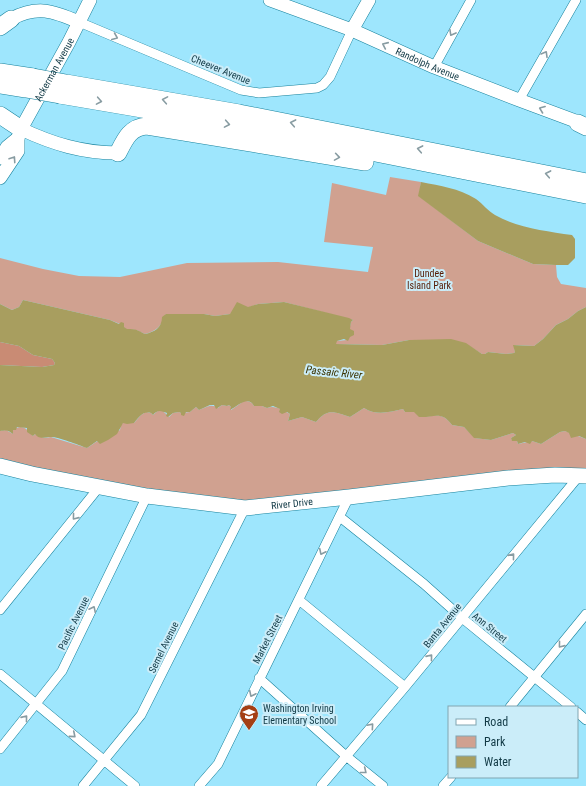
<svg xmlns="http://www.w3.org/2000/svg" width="586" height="786" font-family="'Roboto Condensed',sans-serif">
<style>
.green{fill:#d0a190}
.forest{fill:#c98b74}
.water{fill:#a89e5f}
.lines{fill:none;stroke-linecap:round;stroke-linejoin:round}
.street-casing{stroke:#16829d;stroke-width:10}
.secondary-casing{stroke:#16829d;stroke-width:14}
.primary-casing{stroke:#16829d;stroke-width:16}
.highway-casing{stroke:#16829d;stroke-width:18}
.street{stroke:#fff;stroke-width:9}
.secondary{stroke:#fff;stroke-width:13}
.primary{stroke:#fff;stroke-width:15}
.highway{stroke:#fff;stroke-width:17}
.highway-bridge-casing{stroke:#16829d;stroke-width:18;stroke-linecap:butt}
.highway-bridge{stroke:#fff;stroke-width:17}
.oneway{stroke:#889ca2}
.labels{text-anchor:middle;stroke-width:4;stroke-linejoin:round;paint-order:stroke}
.street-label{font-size:10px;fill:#123a46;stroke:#cbedf9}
.park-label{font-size:10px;fill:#561d06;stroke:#cbedf9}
.poi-label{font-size:10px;fill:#123a46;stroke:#cbedf9;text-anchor:start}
.water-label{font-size:11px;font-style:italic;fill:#3a3200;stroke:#cbedf9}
</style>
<rect width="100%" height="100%" fill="#9ee6fd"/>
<path class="green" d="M 390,177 L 421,182 L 419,196 L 478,241 L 533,264 L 556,265 L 557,277 L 561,284 L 586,288 L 586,307 L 578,311 L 568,319 L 556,325 L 543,339 L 534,346 L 514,345 L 515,352 L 514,353 L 506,354 L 488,352 L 485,354 L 482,354 L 466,344 L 409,340 L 382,345 L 336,344 L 336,341 L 347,340 L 351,322 L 353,320 L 284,302 L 258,304 L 230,314 L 215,316 L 204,314 L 166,314 C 161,326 157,331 145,334 C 137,330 136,329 127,330 L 120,324 L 110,320 L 23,300 L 19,307 L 12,310 L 0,304 L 0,258 L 43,269 L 79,276 L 120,277 L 187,263 L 278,262 L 368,272 L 373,247 L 324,242 L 332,183 L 386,195 Z
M 244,401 C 249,401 252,402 254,406 L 262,406 L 267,408 C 275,405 282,410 290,414 L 288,421 L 302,417 L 316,422 C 328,408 334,412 350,417 L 364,408 C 376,416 390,412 403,409 L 405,412 L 414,411 C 429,425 437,405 452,425 L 464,427 L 475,438 L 491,440 L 513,433 L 516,435 L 511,438 L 512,440 L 517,441 L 518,444 L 532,441 L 541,444 L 560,432 L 565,431 L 586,439 L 586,476 L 245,508 L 0,466 L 0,431 L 6,430 L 13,434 L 13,430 C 22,423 27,429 33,436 L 35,434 L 44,438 L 51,437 L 87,448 L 96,442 L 120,430 L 121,424 L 123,423 L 134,423 L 141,415 L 146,412 L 151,413 L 153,415 C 161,407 163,411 169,417 L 173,413 L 179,412 L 181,413 L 190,412 L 196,407 L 199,410 C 207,407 211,403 218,408 L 222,405 L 227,406 L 229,405 L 231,407 L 231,410 Z"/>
<path class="forest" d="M 0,342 L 19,346 L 33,355 L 52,359 L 55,363 L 54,365 L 42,367 L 0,365 Z"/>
<path class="water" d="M 421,182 C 441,186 458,188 476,199 C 483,204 488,211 495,215 C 518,228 546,231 572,235 L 575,239 L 575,258 L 568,265 L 556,265 L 533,264 L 478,241 L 418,196 Z
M 23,300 L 110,320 L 119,324 L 121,322 L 124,323 L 124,327 L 127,329 C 137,329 137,330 145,334 C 154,332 162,328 162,317 L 166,314 L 204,314 L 215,316 L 230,314 L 237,302 L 248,307 L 258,304 L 284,302 L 349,318 L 353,320 L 351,322 L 350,329 L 354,331 L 354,335 L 350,337 L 348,341 L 344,339 L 337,341 L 336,344 L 382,345 L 409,340 L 451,339 L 466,343 L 482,354 L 485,354 L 488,352 L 506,354 L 514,353 L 515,352 L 513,345 L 534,346 L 543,339 L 556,325 L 568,319 L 578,311 L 586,307 L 586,439 L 579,436 L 571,438 L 569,433 L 565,431 L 560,432 L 541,444 L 532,441 L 530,444 L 525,442 L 518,444 L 517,441 L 512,441 L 511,438 L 516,435 L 513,433 L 491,440 L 474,438 L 464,427 L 452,425 C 441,410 434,418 419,417 L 414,412 L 405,412 L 403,409 C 390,412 376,416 364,408 L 350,417 C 334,412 328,408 316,422 L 302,417 L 288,421 L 290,414 L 287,412 L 282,414 L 279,412 L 280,409 L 273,406 L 267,408 L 262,406 L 254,406 C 248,395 238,406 230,410 L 231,407 L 229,405 L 227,406 L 222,405 L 216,409 L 214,405 L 210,405 L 199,410 L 196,407 L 190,412 L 186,412 L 184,416 L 181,415 L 181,413 L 179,412 L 173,413 L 168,417 L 166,416 L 167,413 C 161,411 158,409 153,415 L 151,413 C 143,411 140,416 134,423 L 127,424 L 123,423 L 117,434 L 108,440 L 100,444 L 97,441 L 87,448 C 78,445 59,437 51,437 C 44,437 39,440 35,434 L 33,436 L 27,432 L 27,428 L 17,427 L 16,430 L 13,430 L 13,434 C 8,430 7,430 0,431 L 0,365 L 42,367 L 54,365 L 55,363 L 52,359 L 33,355 L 19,346 L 0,342 L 0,304 L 12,310 L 19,307 Z"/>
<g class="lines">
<defs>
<path id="street" d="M 79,22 L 241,90 L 259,93 L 317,88 L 323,85 L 330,77 L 352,30
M 434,67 L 471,0
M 519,100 L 576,0
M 340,517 L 424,584 L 462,618 L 571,707
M 299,600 L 405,687
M 0,610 L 100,486
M 0,674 L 135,786
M 259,678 L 346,756 L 383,786
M 510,707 L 586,614
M 577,712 L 586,720
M 0,749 L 62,671 L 147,496
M 83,786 L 141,715 L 245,508
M 199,786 L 218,764 L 349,497
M 321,786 L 405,687 L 579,476
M 443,786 L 451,777"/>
<g id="secondary">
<path id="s1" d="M 270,0 L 352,30 L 434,67 L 519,100 L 586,125"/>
<path d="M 11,19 C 38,5 53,11 79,22"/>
<path d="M 352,30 L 369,0"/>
<path d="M 21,129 C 53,144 83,153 118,153"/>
<path d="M 0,158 L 7,147 L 18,138"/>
<path id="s2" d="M 0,178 L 18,151 L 18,138 L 21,129 L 69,42 L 90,0"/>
</g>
<g id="primary">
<path id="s3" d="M 0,466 L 32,474 L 147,496 L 245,508 L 349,497 L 508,478 L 555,475 L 586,476"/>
</g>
<path id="highway" d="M 0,27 L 11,19
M 0,72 L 33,77
M 66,83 L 239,113 L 586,182
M 0,85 L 26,89
M 60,95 L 236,125 L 586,195
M 0,115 L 21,129
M 578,123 L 586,127
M 118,153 C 125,139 130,127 147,126 L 365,162"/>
</defs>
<use href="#street" class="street-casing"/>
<use href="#secondary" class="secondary-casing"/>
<use href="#primary" class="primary-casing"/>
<use href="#highway" class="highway-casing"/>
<use href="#street" class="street"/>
<use href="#secondary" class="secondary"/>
<use href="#primary" class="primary"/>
<use href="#highway" class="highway"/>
<defs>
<path id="highway-bridge" d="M 33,77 L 66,83
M 26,89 L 60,95"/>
</defs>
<use href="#highway-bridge" class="highway-bridge-casing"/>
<use href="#highway-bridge" class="highway-bridge"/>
</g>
<defs><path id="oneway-chevron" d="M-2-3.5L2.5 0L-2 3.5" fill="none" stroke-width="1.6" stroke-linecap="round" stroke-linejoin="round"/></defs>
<g class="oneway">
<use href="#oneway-chevron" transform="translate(452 33) rotate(119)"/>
<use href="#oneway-chevron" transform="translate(115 37) rotate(23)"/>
<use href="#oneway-chevron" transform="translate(385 45) rotate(-156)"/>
<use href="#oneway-chevron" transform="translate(545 54) rotate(-60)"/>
<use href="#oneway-chevron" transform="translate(165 100) rotate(-170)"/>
<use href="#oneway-chevron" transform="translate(99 101) rotate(10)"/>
<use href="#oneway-chevron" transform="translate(542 109) rotate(-159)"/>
<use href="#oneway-chevron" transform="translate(293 123) rotate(-169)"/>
<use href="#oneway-chevron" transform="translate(227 124) rotate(10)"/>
<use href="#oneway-chevron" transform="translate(420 149) rotate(-169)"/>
<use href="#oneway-chevron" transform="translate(337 157) rotate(9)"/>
<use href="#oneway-chevron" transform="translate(13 159) rotate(-56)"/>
<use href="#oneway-chevron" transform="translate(548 174) rotate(-169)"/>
<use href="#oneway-chevron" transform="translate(75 517) rotate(129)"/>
<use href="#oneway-chevron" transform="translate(322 552) rotate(116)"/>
<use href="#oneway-chevron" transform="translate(512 556) rotate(-51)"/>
<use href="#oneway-chevron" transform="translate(93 609) rotate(-64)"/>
<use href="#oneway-chevron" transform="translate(561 645) rotate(129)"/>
<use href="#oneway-chevron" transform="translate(430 657) rotate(-51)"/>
<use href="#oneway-chevron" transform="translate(252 694) rotate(116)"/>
<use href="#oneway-chevron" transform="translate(25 718) rotate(-51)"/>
<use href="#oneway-chevron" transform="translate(371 726) rotate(-49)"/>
<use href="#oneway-chevron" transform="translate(73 735) rotate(40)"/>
<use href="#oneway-chevron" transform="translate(364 771) rotate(39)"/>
</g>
<defs>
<symbol id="school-pin" viewBox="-11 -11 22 30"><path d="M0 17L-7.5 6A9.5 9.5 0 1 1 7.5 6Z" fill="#a43f14" stroke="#cbedf9"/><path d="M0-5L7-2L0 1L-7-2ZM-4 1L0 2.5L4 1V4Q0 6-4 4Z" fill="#fff"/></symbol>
</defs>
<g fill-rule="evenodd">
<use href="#school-pin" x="238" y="703" width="22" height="30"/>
</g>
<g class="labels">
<g class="street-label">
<text dy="4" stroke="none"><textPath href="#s1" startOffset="170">Randolph Avenue</textPath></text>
<text dy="4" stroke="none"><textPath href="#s2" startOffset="123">Ackerman Avenue</textPath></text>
<text transform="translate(221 69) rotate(22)" y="4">Cheever Avenue</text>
<text dy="4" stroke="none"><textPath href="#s3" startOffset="296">River Drive</textPath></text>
<text transform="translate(73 623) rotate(-64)" y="4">Pacific Avenue</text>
<text transform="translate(442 625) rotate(-51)" y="4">Banta Avenue</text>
<text transform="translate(490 627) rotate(39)" y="4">Ann Street</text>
<text transform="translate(267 639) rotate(-63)" y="4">Market Street</text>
<text transform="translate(163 647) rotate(-64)" y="4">Semel Avenue</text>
</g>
<g class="park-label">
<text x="429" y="277">Dundee<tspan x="429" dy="12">Island Park</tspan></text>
</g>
<g class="poi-label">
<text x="263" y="712">Washington Irving<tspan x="263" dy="12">Elementary School</tspan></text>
</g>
<g class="water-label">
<text transform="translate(334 372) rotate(6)" y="4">Passaic River</text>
</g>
</g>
<rect x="448" y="706" width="130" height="72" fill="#cbedf9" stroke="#81a5b1"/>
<rect x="456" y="719" width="20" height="6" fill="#ffffff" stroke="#81a5b1"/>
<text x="484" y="726" font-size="12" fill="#123a46">Road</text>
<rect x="456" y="736" width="20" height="12" fill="#d0a190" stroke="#81a5b1"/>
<text x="484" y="746" font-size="12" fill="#123a46">Park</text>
<rect x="456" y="756" width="20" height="12" fill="#a89e5f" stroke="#81a5b1"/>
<text x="484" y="766" font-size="12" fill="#123a46">Water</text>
</svg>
